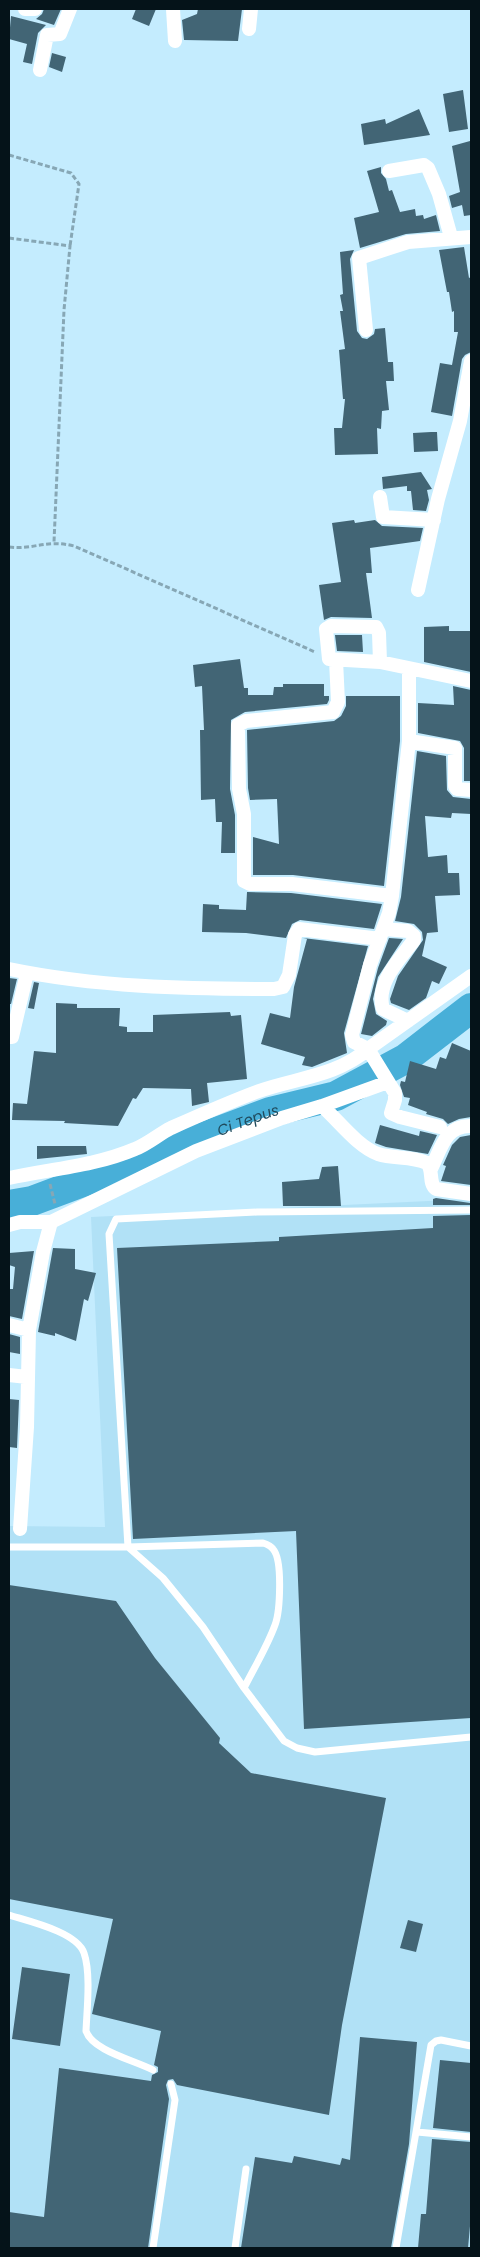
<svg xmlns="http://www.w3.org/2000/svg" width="480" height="2257" font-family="Poppins,sans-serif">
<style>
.built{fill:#b1e1f6}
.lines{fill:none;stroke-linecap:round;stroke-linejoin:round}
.river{stroke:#48afd8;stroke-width:30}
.building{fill:#426575}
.path{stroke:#87a7b5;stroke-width:3;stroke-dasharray:5 2.5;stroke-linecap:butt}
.service{stroke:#fff;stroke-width:7}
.minor{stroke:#fff;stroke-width:14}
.labels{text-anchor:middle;stroke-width:4;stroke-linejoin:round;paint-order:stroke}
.water-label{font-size:15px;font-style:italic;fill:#204b5d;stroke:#e5f5fc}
</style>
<rect width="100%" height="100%" fill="#c4ecfe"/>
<path class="built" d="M 471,1199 L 471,2248 L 9,2248 L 9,1526 L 105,1527 L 91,1217 Z"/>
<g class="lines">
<path class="river" id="s1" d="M 9,1205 L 32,1201 L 270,1112 L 336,1096 L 405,1059 L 471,1008"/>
</g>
<path class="building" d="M 44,9 L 61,9 L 54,25 L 36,19 L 42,14 Z
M 136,9 L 156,9 L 149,26 L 132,19 Z
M 198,9 L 242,9 L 238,41 L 184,40 L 182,20 L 197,14 Z
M 11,16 L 46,25 L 38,33 L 32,64 L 23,62 L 27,44 L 9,39 Z
M 52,53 L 66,57 L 62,72 L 49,67 Z
M 463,90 L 468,129 L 449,132 L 443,94 Z
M 419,109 L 430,135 L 364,145 L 361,124 L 385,119 L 386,124 Z
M 470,141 L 471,215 L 464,216 L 462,205 L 452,208 L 449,196 L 460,192 L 452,146 Z
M 381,167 L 381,173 L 386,179 L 389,191 L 392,190 L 400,212 L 415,209 L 416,216 L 423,215 L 424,219 L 436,215 L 440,231 L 406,234 L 360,248 L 354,218 L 379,212 L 367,171 Z
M 464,247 L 469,278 L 471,277 L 471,352 L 465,355 L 462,359 L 452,416 L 431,412 L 440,363 L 452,365 L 458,332 L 454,332 L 454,311 L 452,312 L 449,292 L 447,292 L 439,250 Z
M 354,250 L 350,259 L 357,331 L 362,338 L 367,339 L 374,334 L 375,329 L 385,328 L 388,362 L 393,362 L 394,381 L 386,381 L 389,410 L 382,411 L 381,429 L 377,428 L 378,454 L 335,455 L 334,428 L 342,428 L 345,399 L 343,399 L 339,350 L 345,349 L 340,311 L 343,311 L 340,295 L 343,294 L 340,252 Z
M 431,432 L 437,432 L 438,451 L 414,452 L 413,433 Z
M 421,472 L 432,489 L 427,490 L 429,500 L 426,511 L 413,510 L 411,491 L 407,491 L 407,486 L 383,489 L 382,477 Z
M 354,520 L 355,523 L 375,520 L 382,526 L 423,528 L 420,541 L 370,548 L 372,573 L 366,573 L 372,618 L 331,617 L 324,620 L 319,585 L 341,582 L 332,523 Z
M 449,626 L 449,631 L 471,631 L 471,672 L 424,662 L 424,627 Z
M 335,635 L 362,635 L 363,652 L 337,651 Z
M 240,659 L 244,688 L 248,688 L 248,695 L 273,695 L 274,687 L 283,687 L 283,684 L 324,684 L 324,696 L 329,696 L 329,700 L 327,704 L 245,712 L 231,720 L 230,789 L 235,815 L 235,853 L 221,853 L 222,822 L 216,822 L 215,799 L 201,800 L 200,730 L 204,730 L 202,686 L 195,687 L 193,665 Z
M 453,686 L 471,690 L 471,781 L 464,781 L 464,748 L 460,741 L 418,733 L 418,703 L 454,705 Z
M 346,696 L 400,696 L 400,741 L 384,886 L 293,875 L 253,875 L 253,837 L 279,844 L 277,799 L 250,800 L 248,788 L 247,730 L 334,721 L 341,716 L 346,706 Z
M 417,751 L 446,756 L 447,790 L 453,797 L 471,799 L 471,814 L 452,813 L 451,818 L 425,816 L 428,857 L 447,855 L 448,873 L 459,873 L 460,895 L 435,896 L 438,932 L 427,933 L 422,956 L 447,967 L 439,984 L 432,981 L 426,998 L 409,1010 L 391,1003 L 390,999 L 398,976 L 423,940 L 422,932 L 414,924 L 395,921 L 401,897 Z
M 247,892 L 291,893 L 382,904 L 374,929 L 300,920 L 292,924 L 286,938 L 246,933 L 202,932 L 203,904 L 219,905 L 219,909 L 246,910 Z
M 303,938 L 368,946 L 344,1033 L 347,1053 L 312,1067 L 302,1065 L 305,1057 L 261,1044 L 270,1013 L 290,1018 L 294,987 L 307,939 Z
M 389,938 L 403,939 L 378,977 L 373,999 L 376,1014 L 387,1021 L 386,1025 L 372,1036 L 361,1034 L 378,968 Z
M 9,978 L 17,979 L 11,1004 L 9,1004 Z
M 34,982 L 39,983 L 34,1009 L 28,1008 Z
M 56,1003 L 77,1004 L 77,1008 L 120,1008 L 119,1026 L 127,1027 L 127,1032 L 153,1032 L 153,1015 L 230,1012 L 231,1016 L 241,1015 L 247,1079 L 207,1083 L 209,1102 L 192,1106 L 191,1089 L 143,1088 L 136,1099 L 133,1098 L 118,1126 L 64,1123 L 65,1121 L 12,1120 L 13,1103 L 27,1104 L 34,1051 L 56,1053 Z
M 452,1043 L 471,1051 L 471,1117 L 459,1119 L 448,1124 L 443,1119 L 426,1114 L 427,1112 L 408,1105 L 410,1098 L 404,1097 L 400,1085 L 401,1081 L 405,1082 L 410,1061 L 436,1069 L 440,1057 L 446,1059 Z
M 380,1125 L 419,1136 L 420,1131 L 437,1135 L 428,1154 L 386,1147 L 375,1143 Z
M 471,1135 L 471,1185 L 441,1181 L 446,1166 L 443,1165 L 452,1145 L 460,1137 Z
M 37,1146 L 86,1146 L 87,1154 L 37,1159 Z
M 338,1166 L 341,1206 L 283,1206 L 282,1182 L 319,1179 L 322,1167 Z
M 436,1198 L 470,1203 L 470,1205 L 433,1205 L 433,1199 Z
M 470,1215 L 471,1718 L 304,1729 L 296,1531 L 133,1539 L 117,1248 L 279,1241 L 279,1237 L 433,1228 L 433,1216 Z
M 53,1248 L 75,1249 L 75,1269 L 96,1273 L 88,1301 L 84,1299 L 76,1341 L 55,1333 L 55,1336 L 38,1332 Z
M 34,1251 L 22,1319 L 9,1316 L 9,1289 L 13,1289 L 15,1267 L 9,1265 L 9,1253 Z
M 9,1334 L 20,1337 L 20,1354 L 9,1352 Z
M 9,1399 L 19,1400 L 17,1448 L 9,1447 Z
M 9,1585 L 116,1601 L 155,1658 L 220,1738 L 219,1743 L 251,1773 L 386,1798 L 342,2025 L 329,2115 L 177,2085 L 173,2079 L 168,2080 L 166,2085 L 169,2099 L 148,2248 L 9,2248 L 9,2212 L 44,2217 L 59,2068 L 151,2081 L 152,2075 L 158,2072 L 158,2067 L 154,2065 L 161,2031 L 92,2014 L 113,1919 L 9,1899 Z
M 408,1920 L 423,1924 L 416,1952 L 400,1948 Z
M 22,1967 L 70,1974 L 60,2046 L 12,2039 Z
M 360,2037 L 417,2042 L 409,2144 L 391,2248 L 241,2248 L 255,2157 L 292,2163 L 294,2156 L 340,2165 L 342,2158 L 350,2160 Z
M 440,2060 L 471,2063 L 471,2132 L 433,2128 Z
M 432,2139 L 471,2142 L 471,2215 L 468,2248 L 418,2248 L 421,2214 L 426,2214 Z"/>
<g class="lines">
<path class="path" d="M 9,155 L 71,173 L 79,184 L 70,246
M 9,238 L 70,246 L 64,310 L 54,542
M 9,547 C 34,550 46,539 74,546 L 315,652
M 50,1184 L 55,1204"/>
<path class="service" d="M 471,1210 L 257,1212 L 116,1219 L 109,1234 L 128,1547 L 163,1578 L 203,1627 L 244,1688 L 284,1741 L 297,1748 L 315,1752 L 471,1737
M 9,1547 L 128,1547 L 263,1543 C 266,1544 271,1546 273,1549 C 283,1560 280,1612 275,1625 C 267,1647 254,1668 244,1688
M 9,1915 C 28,1921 77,1932 84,1953 C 91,1973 87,2009 86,2031 C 93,2051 134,2060 153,2070
M 417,2132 L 471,2137
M 153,2248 L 175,2100 L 171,2084
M 235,2248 L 246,2169
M 396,2248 L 431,2045 L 436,2041 L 441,2040 L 471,2046"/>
<path class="minor" d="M 25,9 L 35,9
M 173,9 L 175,41
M 249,29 L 251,9
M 40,70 L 47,35 L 60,34 L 70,9
M 389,171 L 424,165 L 428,168 L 439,194 L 451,237
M 366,330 L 359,258 L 408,242 L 471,237
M 380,497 L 383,517 L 434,520
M 418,590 L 438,499 L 460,421 L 471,361
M 336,660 L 338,702 L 333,712 L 246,721 L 238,725 L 239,789 L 244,814 L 244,881 L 250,884 L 292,884 L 392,896
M 380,662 L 379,633 L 376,627 L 331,626 L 326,629 L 329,659 L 380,662 L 471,681
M 409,741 L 455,748 L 455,786 L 457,789 L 471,790
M 384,929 L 408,931 L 414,936 L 414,940 C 400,959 375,983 383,1009 L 408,1021
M 9,969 C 96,987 185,989 274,989 L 283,987 L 289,975 L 295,935 L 299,929 L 380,939
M 9,1037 L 12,1037 L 27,973
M 322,1106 C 339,1121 357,1146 378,1154 C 394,1159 411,1156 427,1163 C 434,1171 428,1183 436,1189 L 471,1194
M 440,1127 L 400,1117 L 391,1113 L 395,1100 L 395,1093 L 368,1049 L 471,976
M 431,1169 C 441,1149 445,1125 471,1126
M 9,1178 C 51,1169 95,1166 135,1149 C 148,1144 159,1134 171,1128 C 200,1115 229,1102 259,1091 C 296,1078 337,1076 368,1049 L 354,1042 L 352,1035 L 370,965 L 389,913 L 392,896 L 409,741 L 409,669
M 9,1225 L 20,1222 L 51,1222
M 9,1325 L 29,1330
M 9,1375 L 27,1377
M 20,1529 L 27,1427 L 29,1330 L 43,1252 L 51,1222 L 196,1151 L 282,1118 L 322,1106 L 388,1082"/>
</g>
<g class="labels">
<g class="water-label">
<text dy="5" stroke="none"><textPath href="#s1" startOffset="254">Ci Tepus</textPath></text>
</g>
</g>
<rect width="480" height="2257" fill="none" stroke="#051319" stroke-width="20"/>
</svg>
